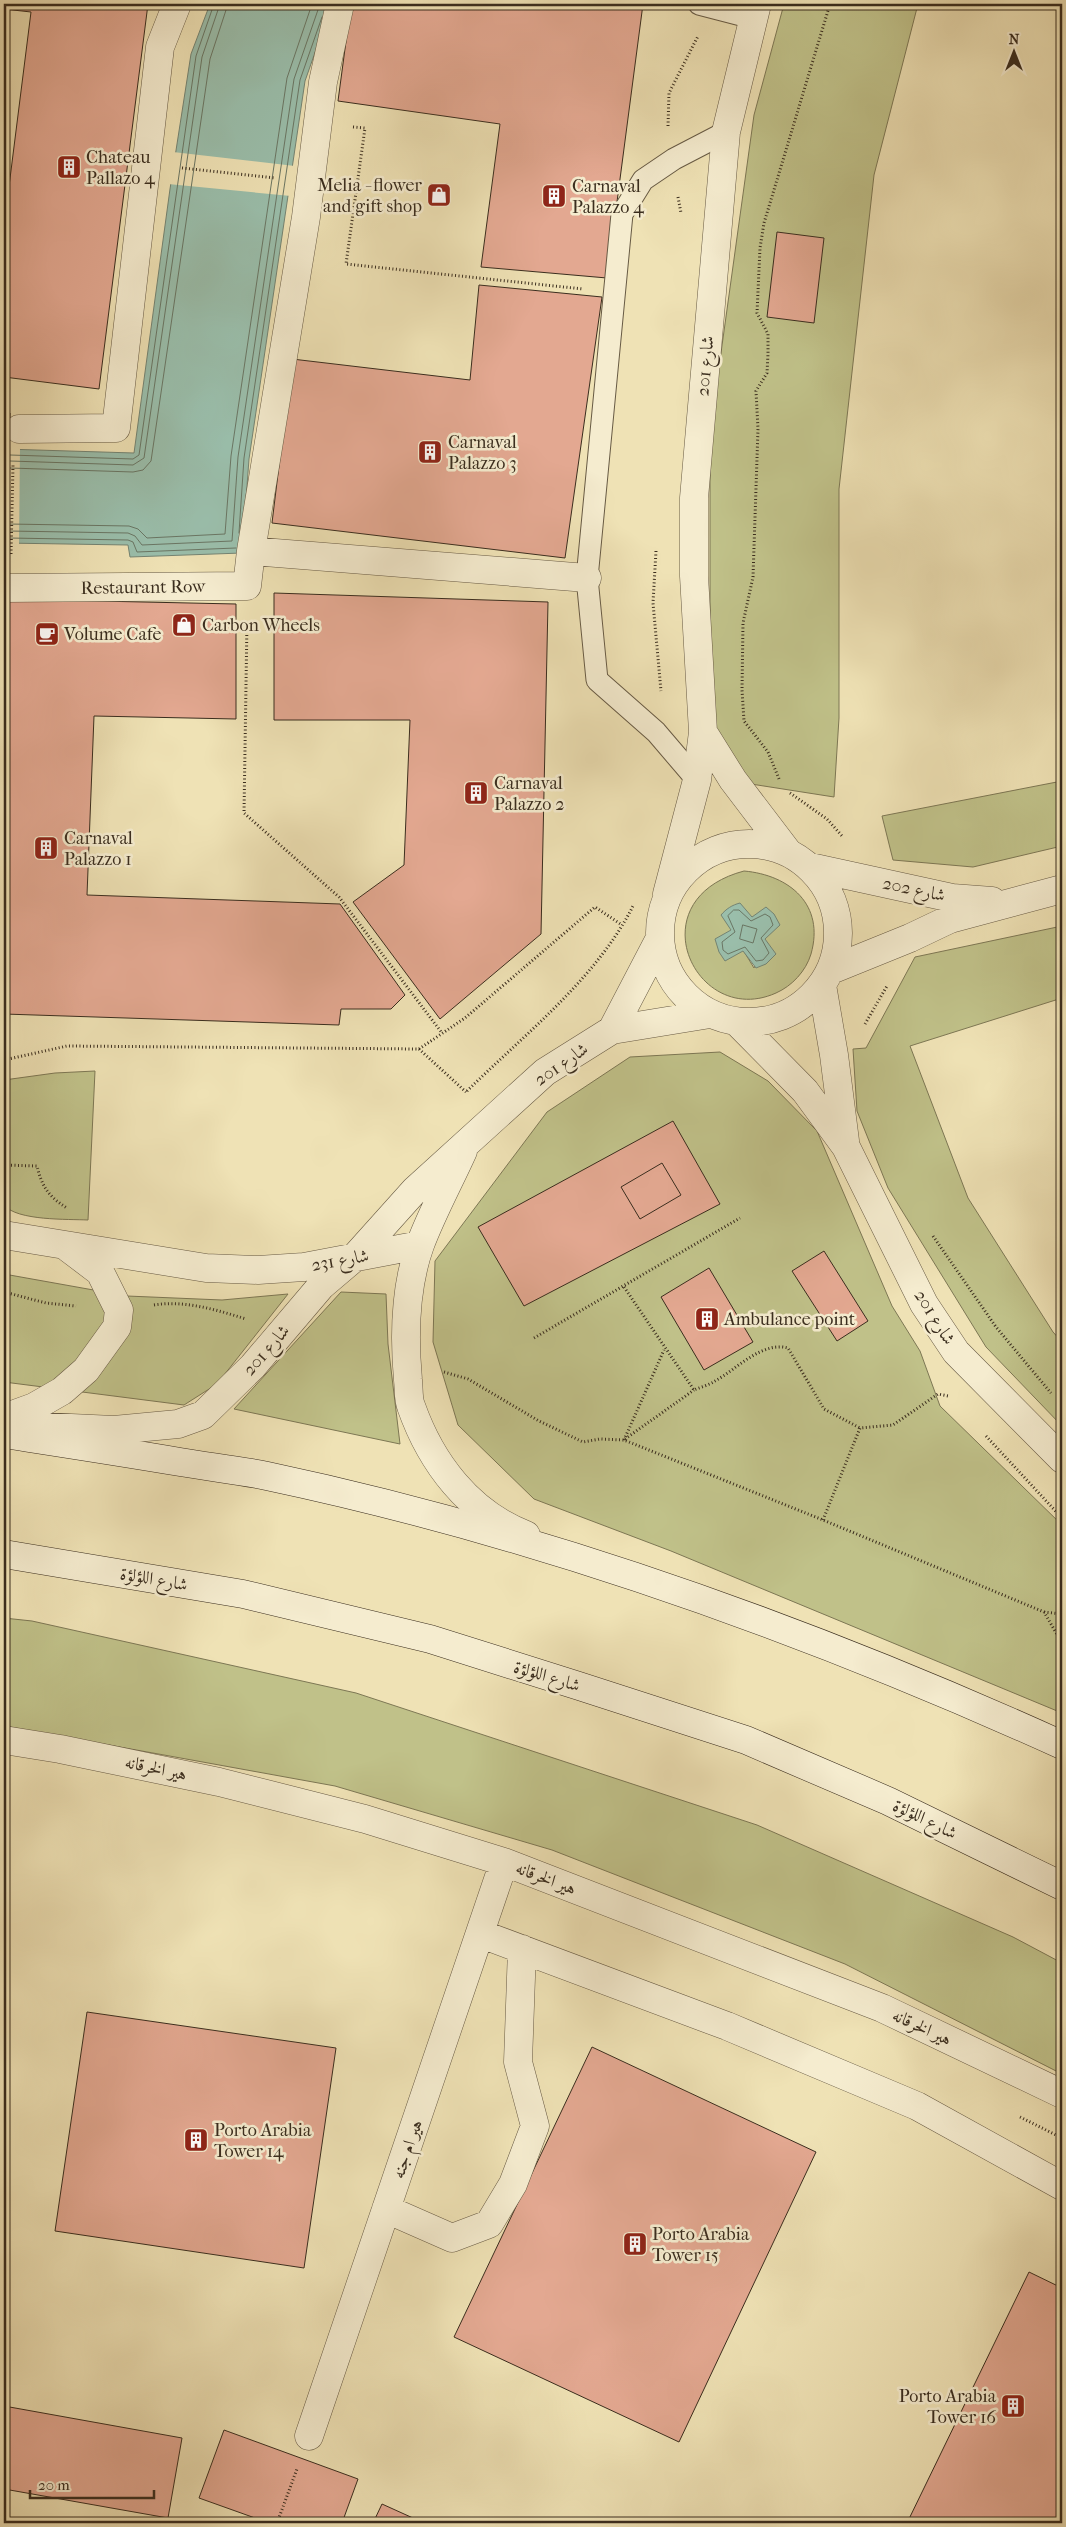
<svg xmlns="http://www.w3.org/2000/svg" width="1066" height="2527" font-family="'IM FELL French Canon',Amiri,serif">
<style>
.green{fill:#c0c189;stroke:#7d7754;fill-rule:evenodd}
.water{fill:#9abeab;stroke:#748473}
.pier{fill:#efe2b5}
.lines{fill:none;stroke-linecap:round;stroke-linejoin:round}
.shore{stroke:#6a7664;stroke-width:1}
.building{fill:#e3a891;stroke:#3a2d1e}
.lane-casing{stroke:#675a44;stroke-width:23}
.street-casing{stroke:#675a44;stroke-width:29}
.secondary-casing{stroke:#3a2d1e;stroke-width:29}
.path{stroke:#3a2d1e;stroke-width:3;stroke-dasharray:1 2.5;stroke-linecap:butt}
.lane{stroke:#f5eccf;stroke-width:21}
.street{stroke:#f5eccf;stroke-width:28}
.secondary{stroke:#f5eccf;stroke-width:28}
.labels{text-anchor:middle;stroke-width:5;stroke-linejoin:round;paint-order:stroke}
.poi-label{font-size:18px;fill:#3a2d1e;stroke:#f5eccf;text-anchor:start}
.street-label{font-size:18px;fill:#3a2d1e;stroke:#f5eccf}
</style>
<rect width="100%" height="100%" fill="#efe2b5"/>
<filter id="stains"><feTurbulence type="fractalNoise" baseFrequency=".004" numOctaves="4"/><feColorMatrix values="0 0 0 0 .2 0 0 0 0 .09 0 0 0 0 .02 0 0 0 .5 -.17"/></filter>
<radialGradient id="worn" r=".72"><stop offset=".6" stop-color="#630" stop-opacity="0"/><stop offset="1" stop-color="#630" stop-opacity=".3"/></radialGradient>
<path class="green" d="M 784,4 L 918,4 L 874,175 L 839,489 L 839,718 L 834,797 L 751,784 L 710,722 L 710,432 L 754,115 Z
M 1062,781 L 1062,846 L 973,867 L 893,860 L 882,816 Z
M 744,871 C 790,875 825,905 811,954 C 806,971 792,986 776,993 C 696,1029 635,900 744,871 ZM 752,917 L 765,939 L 754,968 L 731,930 Z
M 1062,926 L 1062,998 L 910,1046 L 968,1198 L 1053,1332 L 1062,1342 L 1062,1426 L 986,1347 L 888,1188 L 857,1111 L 853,1049 L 866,1048 L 915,957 Z
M 720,1052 L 768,1081 L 817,1131 L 892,1306 L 920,1351 L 940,1406 L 1062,1525 L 1062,1713 L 671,1551 L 534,1499 L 458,1425 L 433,1342 L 435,1261 L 547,1112 L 630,1057 Z
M 95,1071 L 88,1220 C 68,1219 17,1221 4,1205 L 4,1080 L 55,1073 Z
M 4,1274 L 127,1296 L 222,1300 L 288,1294 L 217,1384 L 184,1405 L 4,1382 Z
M 341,1292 L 386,1294 L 388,1344 L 400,1444 L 234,1409 Z
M 4,1618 L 32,1621 L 356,1693 L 757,1825 L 1013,1937 L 1062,1963 L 1062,2074 L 845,1964 L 552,1850 L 335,1786 L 4,1726 Z"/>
<path class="water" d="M 210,4 L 332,4 L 305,81 L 249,459 L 242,553 L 130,557 L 128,545 L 4,543 L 4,449 L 134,453 L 170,189 L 191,54 Z
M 740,903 L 752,917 L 766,907 L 774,914 L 780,925 L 765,939 L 776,954 L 766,964 L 756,968 L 743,951 L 725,961 L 719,952 L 715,939 L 731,930 L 721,915 C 726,909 732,905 740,903 Z"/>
<path class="pier" d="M 173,152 L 295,166 L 291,196 L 168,184 Z
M 4,447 L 20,447 L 19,545 L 4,545 Z"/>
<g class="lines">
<path class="shore" d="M 10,455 L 133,459 L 139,455 L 196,56 L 214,4
M 10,461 L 133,465 L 144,458 L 202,57 L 220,4
M 10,468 L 133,472 L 143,470 L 151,461 L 210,59 L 228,4
M 8,524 L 129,526 L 138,529 L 147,538 L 225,534 L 231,456 L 287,78 L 312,4
M 8,531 L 128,533 L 135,536 L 142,545 L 232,541 L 238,457 L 294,79 L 320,4
M 239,533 L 244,458 L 300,80 L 322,17
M 8,538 L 128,540 L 133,542 L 137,552 L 236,548
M 734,910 L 739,910 L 751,921 L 765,914 L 770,917 L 773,925 L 761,938 L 769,953 L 763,960 L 756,961 L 745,947 L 728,954 L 723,950 L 722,942 L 735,932 L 728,916 Z
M 743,925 L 757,929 L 753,943 L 740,939 Z"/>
</g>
<path class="building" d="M 4,4 L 148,4 L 99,389 L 4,377 L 4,226 L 31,12 L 4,9 Z
M 351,4 L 643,4 L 607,278 L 481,267 L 500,124 L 338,101 Z
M 777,232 L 824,238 L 814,323 L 767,317 Z
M 479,285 L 602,297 L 565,558 L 272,523 L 292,359 L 470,380 Z
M 4,413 L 10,413 L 6,574 L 4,574 Z
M 274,593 L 548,602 L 541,934 L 440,1019 L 353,902 L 404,865 L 410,720 L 274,720 Z
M 4,599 L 236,604 L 236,719 L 94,716 L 87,895 L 340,904 L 405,995 L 391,1009 L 341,1009 L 339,1025 L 4,1014 Z
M 673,1121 L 720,1204 L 524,1306 L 478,1227 Z
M 662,1163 L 681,1195 L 640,1219 L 621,1187 Z
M 824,1251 L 868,1321 L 837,1341 L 792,1271 Z
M 709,1268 L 753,1342 L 704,1370 L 661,1297 Z
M 87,2012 L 336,2048 L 304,2268 L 55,2231 Z
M 592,2047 L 816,2152 L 679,2442 L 454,2337 Z
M 1029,2272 L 1062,2288 L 1062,2523 L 907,2523 Z
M 4,2406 L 182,2438 L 168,2518 L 4,2489 Z
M 224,2430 L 358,2479 L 342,2523 L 269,2523 L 199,2498 Z
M 382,2504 L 424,2523 L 373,2523 Z"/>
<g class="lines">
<defs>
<path id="lane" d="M 699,4 L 753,18
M 697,780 L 656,732 L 597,680 L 587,578 L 622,214 L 643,180 L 674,159 L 726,132"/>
<path id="street" d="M 19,429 L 116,428 L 160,47 L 177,4
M 251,551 L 587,578
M 4,588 L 247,586 L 251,551 L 306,217 L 323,82 L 340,4
M 703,732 L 733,780 L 787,851
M660 933a89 89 0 1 1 178 0a89 89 0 1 1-178 0Z
M 810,867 L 952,898 L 992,901
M 667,894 L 697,780 L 703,732 L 694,576 L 694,498 L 726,132 L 757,4
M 831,970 L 910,938 L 950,919 L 1062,889
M 822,985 L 834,1055 L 845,1141
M 737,1022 L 805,1091 L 846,1147 L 924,1304 L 956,1352 L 1062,1459
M 612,1030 L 659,940
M 463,1151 C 449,1182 432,1213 420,1245 C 405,1287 404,1336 408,1380 C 409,1388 408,1399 411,1406 C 431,1463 469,1513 526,1535
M 4,1235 L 206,1268 L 258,1270 L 304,1267 L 420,1245
M 4,1418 L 34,1407 L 62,1391 L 86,1370 L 117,1327 L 119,1310 L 100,1272 L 67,1247
M 6,1425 L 114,1430 L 178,1424 L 203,1415 L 253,1366 L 321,1286 L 354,1258 L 415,1190 L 545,1072 L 612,1030 L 710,1014
M 4,1740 L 60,1749 L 219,1782 L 365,1819 L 504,1862 L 882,2008 L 1062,2094
M 481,1934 L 727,2026 L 917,2106 L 1062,2186
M 386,2209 L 452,2238 L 489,2224 L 513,2184 L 535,2126 L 518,2062 L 522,1949
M 309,2436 L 504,1862"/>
<path id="secondary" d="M 4,1434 C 62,1443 121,1452 180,1462 C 209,1467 239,1470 267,1476 C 541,1534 808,1630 1062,1745
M 4,1554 L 243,1594 L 430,1639 L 579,1686 L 746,1740 L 888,1801 L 1062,1886"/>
</defs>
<use href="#lane" class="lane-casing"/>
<use href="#street" class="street-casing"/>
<use href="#secondary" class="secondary-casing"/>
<path class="path" d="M 668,126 L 669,93 L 698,36
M 353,127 L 365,128 L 346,264 L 583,289
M 182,168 L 275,178
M 678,197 L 681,213
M 656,551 L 653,603 L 661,691
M 11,554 L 13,465
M 247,621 L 244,813 L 339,897 L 442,1033
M 779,779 L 768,752 L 744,721 L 742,690 L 743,623 L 753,577 L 758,429 L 756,391 L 767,373 L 768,354 L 768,334 L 757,313 L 760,248 L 764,223 L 830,4
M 790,793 L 827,819 L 843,837
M 865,1024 L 887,986
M 419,1049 L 465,1018 L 595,907 L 622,925
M 4,1060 L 67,1046 L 419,1049 L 466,1092
M 467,1091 C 524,1035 597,978 633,906
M 4,1165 L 37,1166 C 42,1187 49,1197 67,1208
M 933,1236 L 996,1327 L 1051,1393
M 624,1287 L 694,1390 C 701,1387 709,1385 715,1381 C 737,1369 762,1341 788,1348 L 824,1409 L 860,1428
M 4,1292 L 46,1303 L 76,1306
M 154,1305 C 185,1300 217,1310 246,1319
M 534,1338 L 740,1218
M 444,1372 L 468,1379 L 539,1421 L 583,1442 L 600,1439 L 624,1440 L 823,1520 L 1044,1612 L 1062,1643
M 986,1436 L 1062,1518
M 625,1439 L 694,1390
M 624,1440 L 664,1350
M 823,1520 L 860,1428 L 893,1425 L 938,1394 L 948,1396
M 1044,1612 L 1062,1614
M 1020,2117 L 1062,2138
M 277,2523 L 297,2469"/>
<use href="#lane" class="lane"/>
<use href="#street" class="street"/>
<use href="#secondary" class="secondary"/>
</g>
<defs>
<symbol id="building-square" viewBox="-11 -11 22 22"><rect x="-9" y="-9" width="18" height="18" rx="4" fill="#8f2418" stroke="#f5eccf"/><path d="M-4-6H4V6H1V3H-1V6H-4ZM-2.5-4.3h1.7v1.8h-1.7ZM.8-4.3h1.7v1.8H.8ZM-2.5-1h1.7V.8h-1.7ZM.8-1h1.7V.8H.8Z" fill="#fff"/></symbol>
<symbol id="shop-square" viewBox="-11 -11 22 22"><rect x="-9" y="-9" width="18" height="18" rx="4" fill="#8f2418" stroke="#f5eccf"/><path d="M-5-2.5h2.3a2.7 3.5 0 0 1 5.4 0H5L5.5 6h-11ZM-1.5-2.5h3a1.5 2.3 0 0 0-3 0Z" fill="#fff"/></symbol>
<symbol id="cafe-square" viewBox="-11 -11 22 22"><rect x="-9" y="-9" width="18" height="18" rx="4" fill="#8f2418" stroke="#f5eccf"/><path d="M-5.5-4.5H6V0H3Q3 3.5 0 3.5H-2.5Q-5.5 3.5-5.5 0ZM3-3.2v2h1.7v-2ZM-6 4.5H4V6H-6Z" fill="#fff"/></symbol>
</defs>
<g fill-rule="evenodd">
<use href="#building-square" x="55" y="153" width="28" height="28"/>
<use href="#shop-square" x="425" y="181" width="28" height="28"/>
<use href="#building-square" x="540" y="182" width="28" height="28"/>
<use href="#building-square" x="416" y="438" width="28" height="28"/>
<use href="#shop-square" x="170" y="611" width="28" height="28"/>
<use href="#cafe-square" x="33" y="620" width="28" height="28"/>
<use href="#building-square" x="462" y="779" width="28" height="28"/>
<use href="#building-square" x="32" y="834" width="28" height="28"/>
<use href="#building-square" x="693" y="1305" width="28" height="28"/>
<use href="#building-square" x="182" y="2126" width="28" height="28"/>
<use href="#building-square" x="621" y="2230" width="28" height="28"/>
<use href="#building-square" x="999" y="2392" width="28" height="28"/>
</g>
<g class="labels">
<g class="poi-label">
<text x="86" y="163">Chateau<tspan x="86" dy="21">Pallazo 4</tspan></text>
<text x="422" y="191" text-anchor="end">Melia - flower<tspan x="422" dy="21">and gift shop</tspan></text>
<text x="572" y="192">Carnaval<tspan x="572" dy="21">Palazzo 4</tspan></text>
<text x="448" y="448">Carnaval<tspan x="448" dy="21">Palazzo 3</tspan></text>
<text x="202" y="631">Carbon Wheels</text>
<text x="64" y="640">Volume Cafe</text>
<text x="494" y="789">Carnaval<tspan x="494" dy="21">Palazzo 2</tspan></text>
<text x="64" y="844">Carnaval<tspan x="64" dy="21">Palazzo 1</tspan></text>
<text x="724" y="1325">Ambulance point</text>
<text x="214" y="2136">Porto Arabia<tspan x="214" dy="21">Tower 14</tspan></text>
<text x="652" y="2240">Porto Arabia<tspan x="652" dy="21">Tower 15</tspan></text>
<text x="996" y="2402" text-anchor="end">Porto Arabia<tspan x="996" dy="21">Tower 16</tspan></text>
</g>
<g class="street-label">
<text transform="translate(705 366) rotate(-85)" y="6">شارع 201</text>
<text transform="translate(143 587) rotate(-1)" y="6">Restaurant Row</text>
<text transform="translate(914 889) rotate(12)" y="6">شارع 202</text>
<text transform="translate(561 1064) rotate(-35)" y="6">شارع 201</text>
<text transform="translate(340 1260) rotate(-10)" y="6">شارع 231</text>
<text transform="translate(935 1317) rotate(58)" y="6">شارع 201</text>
<text transform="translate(266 1350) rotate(-49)" y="6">شارع 201</text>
<text transform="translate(154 1579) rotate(10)" y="6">شارع اللؤلؤة</text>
<text transform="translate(547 1676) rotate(17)" y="6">شارع اللؤلؤة</text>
<text transform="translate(156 1768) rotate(12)" y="6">هير الخرقانه</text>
<text transform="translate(925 1819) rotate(26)" y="6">شارع اللؤلؤة</text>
<text transform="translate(546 1878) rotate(21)" y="6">هير الخرقانه</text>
<text transform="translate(922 2027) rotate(25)" y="6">هير الخرقانه</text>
<text transform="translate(407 2149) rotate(-71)" y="6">هير ام جنه</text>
</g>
</g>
<rect width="1066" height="2527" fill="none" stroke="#efe2b5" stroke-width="20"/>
<rect x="5" y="5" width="1056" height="2517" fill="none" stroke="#3a2d1e" stroke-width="2.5"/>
<rect x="10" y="10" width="1046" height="2507" fill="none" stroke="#3a2d1e"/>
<g transform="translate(1014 52)" stroke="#f5eccf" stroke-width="4" paint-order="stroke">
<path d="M0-4L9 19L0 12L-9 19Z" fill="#3a2d1e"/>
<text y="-8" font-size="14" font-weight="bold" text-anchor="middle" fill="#3a2d1e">N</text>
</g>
<path d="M30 2490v8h124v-8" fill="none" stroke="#3a2d1e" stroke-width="2.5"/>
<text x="38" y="2490" font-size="15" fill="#3a2d1e" stroke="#f5eccf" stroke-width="4" paint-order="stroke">20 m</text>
<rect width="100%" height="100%" filter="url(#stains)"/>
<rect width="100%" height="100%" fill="url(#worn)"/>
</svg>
